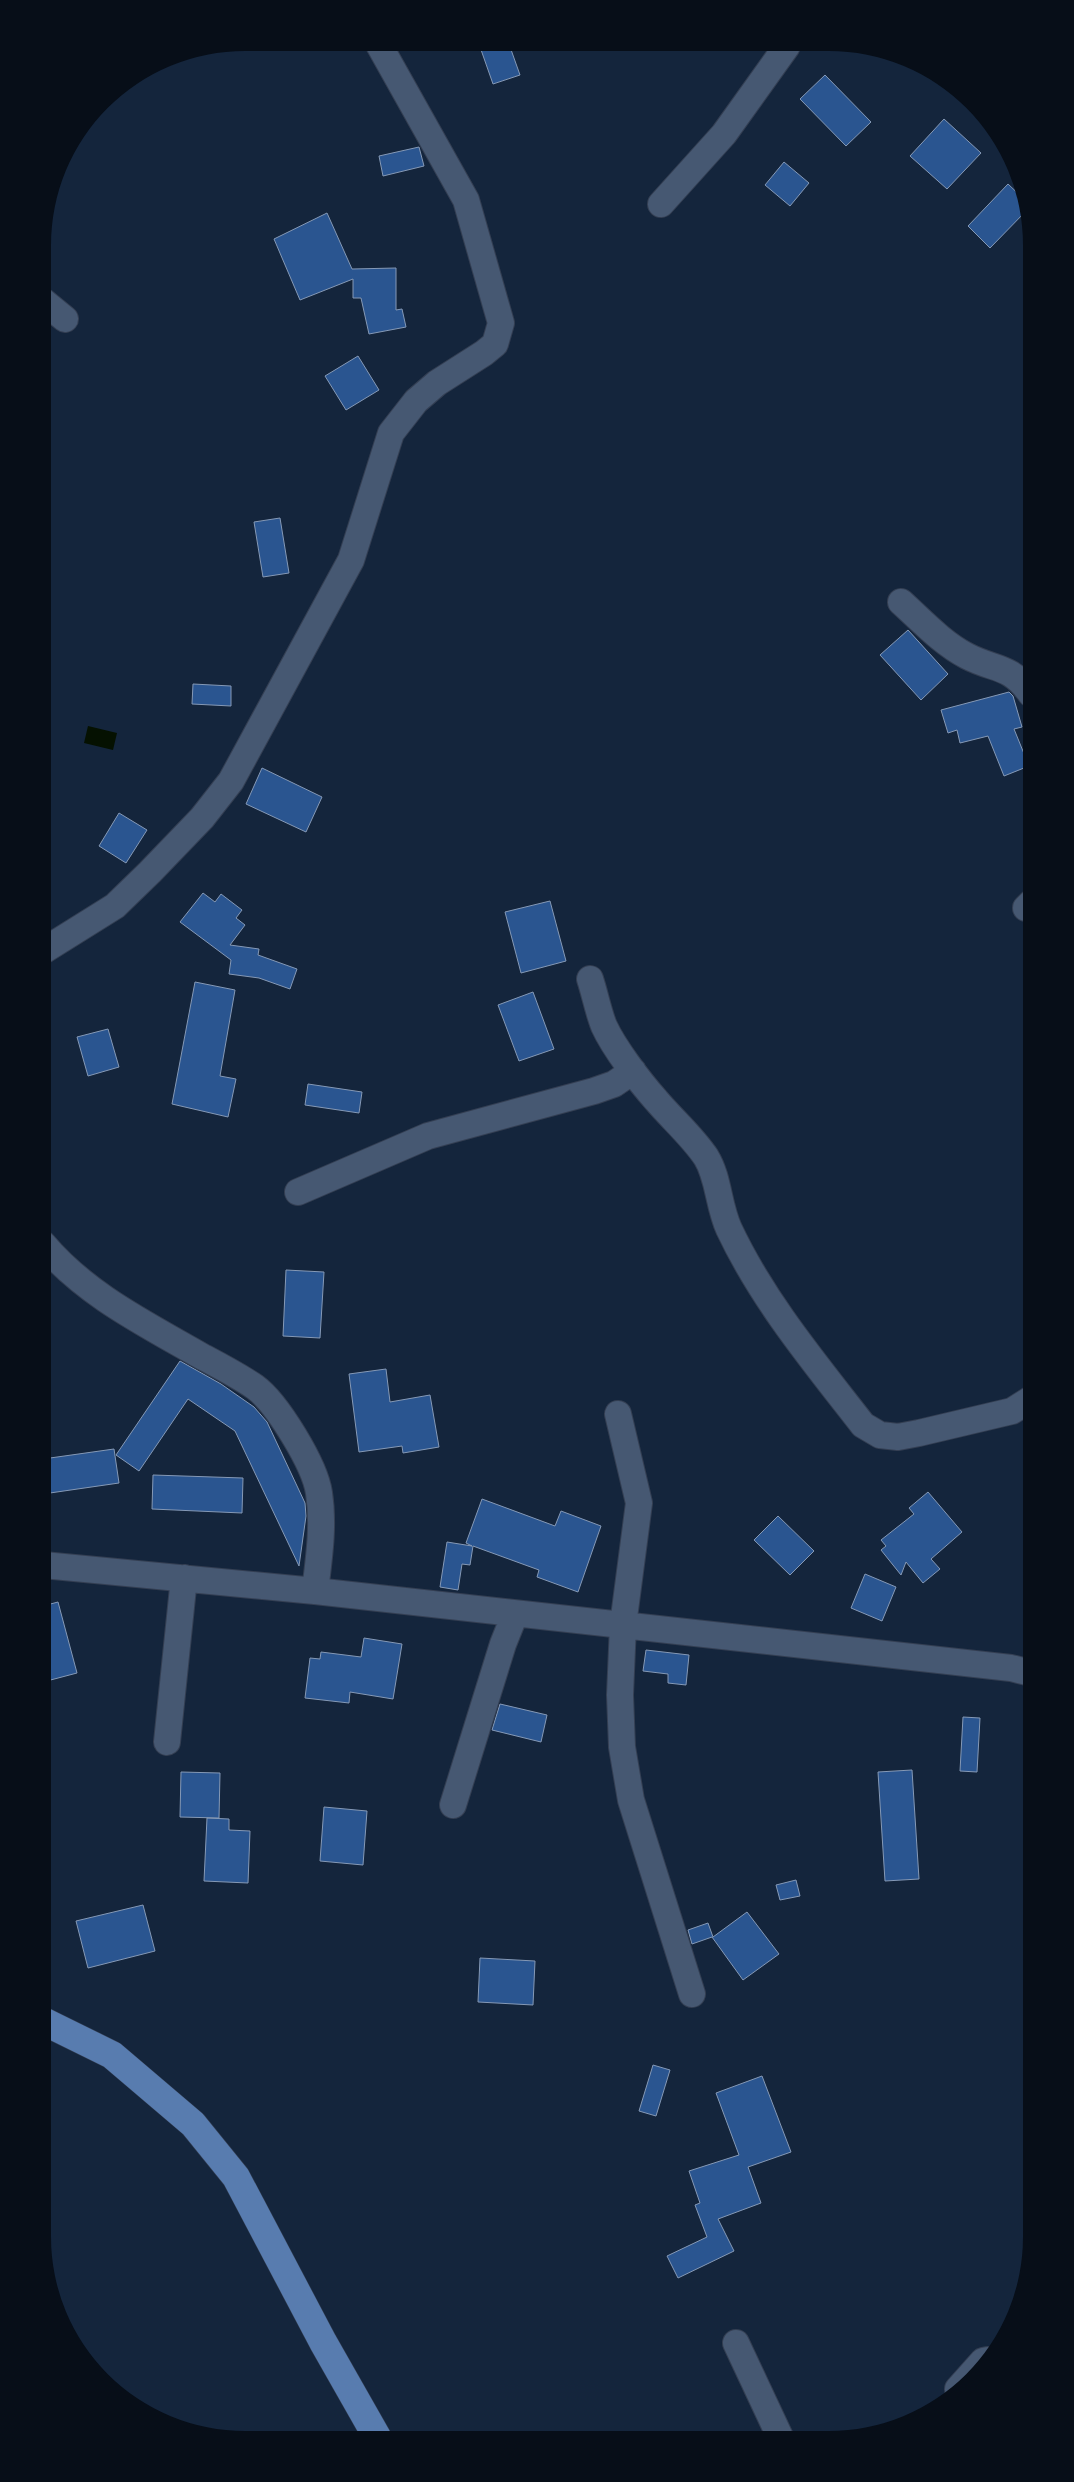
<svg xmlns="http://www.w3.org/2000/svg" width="1074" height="2482" font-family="'DM Sans',sans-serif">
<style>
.water{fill:#051101}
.building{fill:#2a5590;stroke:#8599b6}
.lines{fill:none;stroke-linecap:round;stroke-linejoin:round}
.minor-casing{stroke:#343f53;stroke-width:28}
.major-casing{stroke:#343f53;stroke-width:29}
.minor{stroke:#465872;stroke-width:26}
.major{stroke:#587caf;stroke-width:28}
</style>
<rect width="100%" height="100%" fill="#14253c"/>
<path class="water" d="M 88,726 L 117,733 L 113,750 L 84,743 Z"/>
<path class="building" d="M 479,44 L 509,44 L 520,75 L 493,84 Z
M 825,75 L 871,122 L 846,146 L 800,99 Z
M 944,119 L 981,153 L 947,189 L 910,156 Z
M 419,147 L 424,166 L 383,176 L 379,156 Z
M 784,162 L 809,183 L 790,206 L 765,185 Z
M 1008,184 L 1026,201 L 1027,210 L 990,248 L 968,226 Z
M 327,213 L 352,269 L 396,268 L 396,310 L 402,309 L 406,327 L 369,334 L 361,298 L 353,298 L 353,279 L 300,300 L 274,239 Z
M 358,356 L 379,390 L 346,410 L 325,376 Z
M 280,518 L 289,573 L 263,577 L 254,522 Z
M 908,630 L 948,674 L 921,700 L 880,655 Z
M 193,684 L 231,686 L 231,706 L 192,704 Z
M 1009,692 L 1013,696 L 1022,727 L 1014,729 L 1029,766 L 1004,776 L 988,736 L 960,743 L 957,730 L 948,733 L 941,710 Z
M 262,768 L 322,797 L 306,832 L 246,804 Z
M 119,813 L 147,830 L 126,863 L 99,846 Z
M 203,893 L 215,902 L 221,894 L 242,910 L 236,918 L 245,925 L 230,945 L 259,949 L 258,955 L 297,969 L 290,989 L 259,978 L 229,974 L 231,960 L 180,922 Z
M 550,901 L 566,961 L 521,973 L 505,912 Z
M 195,982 L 235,990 L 220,1076 L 236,1079 L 228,1117 L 172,1104 Z
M 533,992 L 554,1049 L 519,1061 L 498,1005 Z
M 108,1029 L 119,1067 L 88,1076 L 77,1037 Z
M 308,1084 L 362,1092 L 359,1113 L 305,1105 Z
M 286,1270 L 324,1272 L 320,1338 L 283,1336 Z
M 180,1361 L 221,1384 L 254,1407 L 267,1422 L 305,1503 L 306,1516 L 299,1566 L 235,1431 L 188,1399 L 139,1471 L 116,1455 Z
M 386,1369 L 390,1402 L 430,1395 L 439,1447 L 403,1453 L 402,1446 L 359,1452 L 349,1374 Z
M 114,1449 L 119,1483 L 43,1494 L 43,1459 Z
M 153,1475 L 243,1478 L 242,1513 L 152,1509 Z
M 928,1492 L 962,1532 L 931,1559 L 940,1569 L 923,1583 L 906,1562 L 901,1575 L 881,1550 L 886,1546 L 881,1540 L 914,1514 L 909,1508 Z
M 482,1499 L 555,1526 L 561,1511 L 601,1526 L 578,1592 L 537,1577 L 539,1570 L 473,1546 L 470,1565 L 462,1564 L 458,1590 L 440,1587 L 447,1542 L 472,1546 L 466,1543 Z
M 778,1516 L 814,1551 L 790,1575 L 754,1540 Z
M 865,1574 L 896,1587 L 882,1621 L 851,1608 Z
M 58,1602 L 77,1673 L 43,1682 L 43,1606 Z
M 364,1638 L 402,1644 L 393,1699 L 350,1692 L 349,1703 L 305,1698 L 310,1658 L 320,1659 L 321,1652 L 361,1657 Z
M 646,1650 L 689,1655 L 686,1685 L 668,1683 L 668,1674 L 643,1671 Z
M 500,1704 L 547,1715 L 541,1742 L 492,1730 Z
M 963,1717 L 980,1718 L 977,1772 L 960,1771 Z
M 912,1770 L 919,1879 L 885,1881 L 878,1772 Z
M 181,1772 L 220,1773 L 219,1818 L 180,1817 Z
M 324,1807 L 367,1811 L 363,1865 L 320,1861 Z
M 207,1818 L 229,1819 L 229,1830 L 250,1831 L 248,1883 L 204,1881 Z
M 796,1880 L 800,1896 L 780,1900 L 776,1885 Z
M 143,1905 L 155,1951 L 88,1968 L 76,1921 Z
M 747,1912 L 779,1954 L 743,1980 L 712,1937 L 692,1944 L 688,1930 L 708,1923 L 713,1937 Z
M 480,1958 L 535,1961 L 533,2005 L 478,2002 Z
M 653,2065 L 670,2070 L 656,2116 L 639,2111 Z
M 762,2076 L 791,2152 L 748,2167 L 761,2203 L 718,2219 L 734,2251 L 678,2278 L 667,2256 L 707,2237 L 695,2205 L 700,2203 L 689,2171 L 739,2155 L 716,2093 Z"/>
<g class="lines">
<defs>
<path id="minor" d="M 661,204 L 724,134 L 787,46
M 43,301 L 65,319
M 901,602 C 922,621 942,643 967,656 C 996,671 1009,664 1031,694
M 1026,908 L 1031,903
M 43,951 L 115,906 L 150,872 L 202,818 L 231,781 L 351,560 L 391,433 L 416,401 L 437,383 L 484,353 L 495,344 L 501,323 L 466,200 L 378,43
M 590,979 C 595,994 598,1011 604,1026 C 614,1048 640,1082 656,1100 C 672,1119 692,1136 706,1157 C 719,1178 718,1205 729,1229 C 763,1301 814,1362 863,1425 L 880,1435 L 898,1437 L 919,1433 L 1012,1411 L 1031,1399
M 298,1192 L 428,1136 L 594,1091 L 614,1084 L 633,1071
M 43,1244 C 86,1295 146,1324 203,1357 C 220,1366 239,1376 255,1387 C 277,1403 315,1465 319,1493 C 324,1525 319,1558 315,1591
M 618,1414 L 639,1503 L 623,1625 L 620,1695 L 622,1747 L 631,1800 L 692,1994
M 43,1565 L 315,1591 L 1011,1668 L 1031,1673
M 167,1742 L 184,1578
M 453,1805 L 503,1644 L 515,1614
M 736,2343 L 781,2439
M 958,2389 L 983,2361 L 988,2360"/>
<path id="major" d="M 43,2021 L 112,2055 L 193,2124 L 236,2177 L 323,2342 L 377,2437"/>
</defs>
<use href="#minor" class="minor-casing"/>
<use href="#major" class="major-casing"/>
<use href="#minor" class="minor"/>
<use href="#major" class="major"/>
</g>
<path d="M0 0H1074V2482H0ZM245 51H829A194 194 0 0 1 1023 245V2237A194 194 0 0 1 829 2431H245A194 194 0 0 1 51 2237V245A194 194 0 0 1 245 51Z" fill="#070e18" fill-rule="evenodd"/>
</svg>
